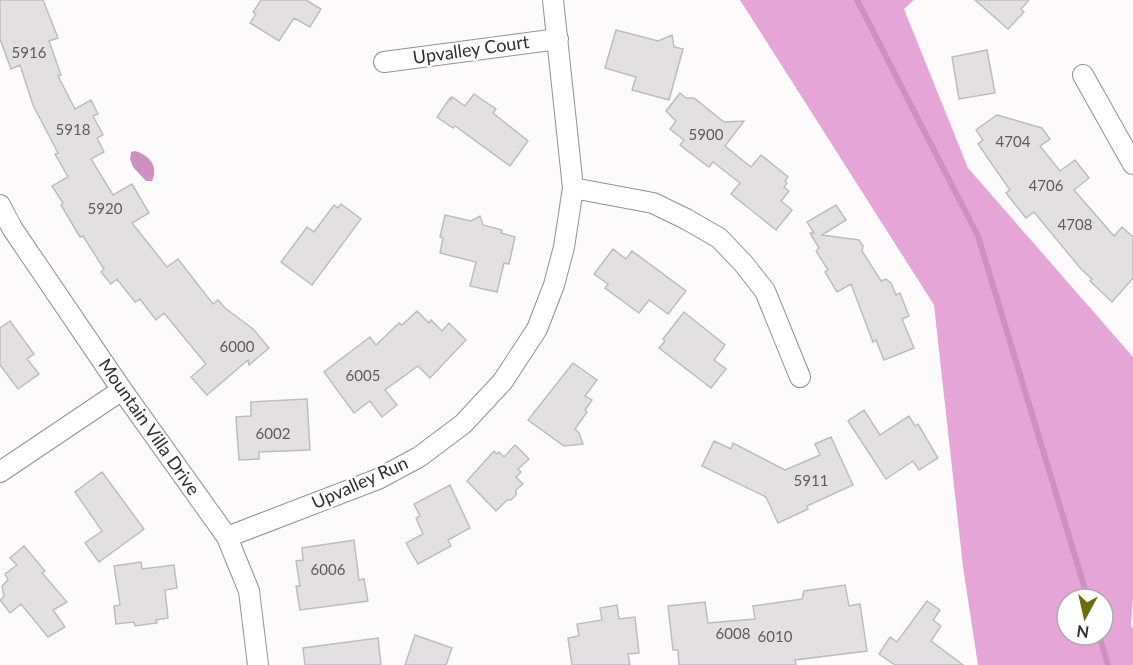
<svg xmlns="http://www.w3.org/2000/svg" width="1133" height="665" font-family="Lato,sans-serif">
<style>
.forest{fill:#e5a5d7;fill-rule:evenodd}
.water{fill:#ce90c1}
.lines{fill:none;stroke-linecap:round;stroke-linejoin:round}
.stream{stroke:#ce90c1;stroke-width:6}
.building{fill:#e3e0e2;stroke:#bfbcbe;stroke-width:1.5}
.minor-casing{stroke:#949193;stroke-width:22}
.minor{stroke:#fff;stroke-width:20}
.labels{text-anchor:middle;stroke-width:4.5;stroke-linejoin:round;paint-order:stroke}
.number-label{font-size:15px;fill:#5d5b5c}
.street-label{font-size:18px;fill:#302f30;stroke:#fff}
</style>
<rect width="100%" height="100%" fill="#fdfafc"/>
<path class="forest" d="M 740,0 L 914,0 L 904,9 L 968,168 L 1133,357 L 1133,597 L 1131,625 L 1133,629 L 1133,665 L 978,665 L 963,567 L 934,305 ZM 1067,599 L 1103,599 L 1103,635 L 1067,635 Z"/>
<path class="water" d="M 135,151 C 149,155 159,166 152,181 L 146,181 L 133,167 L 130,159 L 131,152 Z"/>
<g class="lines">
<path class="stream" d="M 857,0 L 978,236 L 1088,599
M 1099,635 L 1108,665"/>
</g>
<path class="building" d="M 0,0 L 43,0 L 58,38 L 49,41 L 61,75 L 58,76 L 75,109 L 91,100 L 98,114 L 93,116 L 103,135 L 97,138 L 104,152 L 91,159 L 113,195 L 132,184 L 149,213 L 132,223 L 167,267 L 178,259 L 213,304 L 218,300 L 225,308 L 253,329 L 269,348 L 249,365 L 248,360 L 207,395 L 191,377 L 206,364 L 164,313 L 156,320 L 140,299 L 135,302 L 117,279 L 111,284 L 101,272 L 104,269 L 83,236 L 80,237 L 61,205 L 63,203 L 52,186 L 68,177 L 55,154 L 58,153 L 33,105 L 20,65 L 11,69 L 0,39 Z
M 261,0 L 306,0 L 321,9 L 310,27 L 294,18 L 279,41 L 250,23 L 256,14 L 253,12 Z
M 975,0 L 1029,0 L 1021,9 L 1024,12 L 1008,29 Z
M 616,30 L 658,41 L 672,35 L 674,47 L 683,49 L 669,100 L 632,90 L 636,77 L 605,68 Z
M 987,50 L 995,93 L 959,99 L 952,57 Z
M 680,93 L 686,98 L 694,98 L 724,122 L 744,121 L 725,146 L 751,167 L 761,155 L 788,177 L 785,181 L 787,183 L 784,187 L 789,191 L 781,201 L 792,210 L 776,230 L 731,194 L 740,183 L 713,162 L 709,167 L 680,145 L 684,140 L 670,129 L 676,121 L 666,111 Z
M 474,94 L 496,109 L 493,113 L 528,141 L 510,166 L 455,126 L 453,128 L 437,117 L 450,98 L 451,100 L 452,97 L 465,106 Z
M 997,115 L 1042,128 L 1050,139 L 1040,146 L 1060,171 L 1075,160 L 1089,178 L 1074,190 L 1114,236 L 1122,227 L 1133,237 L 1133,278 L 1112,302 L 1090,281 L 1092,279 L 1081,269 L 1034,212 L 1026,218 L 1006,193 L 1010,190 L 978,144 L 983,140 L 976,130 Z
M 341,204 L 361,219 L 312,285 L 281,262 L 307,227 L 314,232 L 334,205 L 338,208 Z
M 836,205 L 846,220 L 822,235 L 859,240 L 863,246 L 862,251 L 881,281 L 886,279 L 891,283 L 896,295 L 900,293 L 909,316 L 902,319 L 914,348 L 884,360 L 876,340 L 873,342 L 851,284 L 837,292 L 825,272 L 828,270 L 816,251 L 819,248 L 810,233 L 814,233 L 807,222 Z
M 445,215 L 471,221 L 480,216 L 483,225 L 502,230 L 501,233 L 515,237 L 509,264 L 504,263 L 497,292 L 470,286 L 476,262 L 440,253 L 443,238 L 440,237 Z
M 613,249 L 626,259 L 632,251 L 686,291 L 668,314 L 649,300 L 639,313 L 605,288 L 608,284 L 594,274 Z
M 417,311 L 429,323 L 431,320 L 442,331 L 449,323 L 466,340 L 430,378 L 418,366 L 385,390 L 397,405 L 382,417 L 370,401 L 354,413 L 324,372 L 370,337 L 376,345 L 399,323 L 402,325 Z
M 684,312 L 725,345 L 714,360 L 726,369 L 711,388 L 659,348 L 665,341 L 663,339 Z
M 10,321 L 34,354 L 27,359 L 39,374 L 18,389 L 0,365 L 0,328 Z
M 573,363 L 597,380 L 585,396 L 592,400 L 585,410 L 587,412 L 575,429 L 579,433 L 583,444 L 564,446 L 528,420 Z
M 307,399 L 310,450 L 259,452 L 259,459 L 239,460 L 236,417 L 251,416 L 251,402 Z
M 864,410 L 880,435 L 909,416 L 915,426 L 918,424 L 938,458 L 919,470 L 913,461 L 886,479 L 848,421 Z
M 831,437 L 853,485 L 807,506 L 808,509 L 778,523 L 766,497 L 702,466 L 714,441 L 731,449 L 733,443 L 785,470 L 820,455 L 815,444 Z
M 515,445 L 529,459 L 518,469 L 521,472 L 516,477 L 523,484 L 516,490 L 516,495 L 511,500 L 507,500 L 496,511 L 467,481 L 494,451 L 497,454 L 499,452 L 504,457 Z
M 102,472 L 144,529 L 99,562 L 85,543 L 102,531 L 75,492 Z
M 450,485 L 470,528 L 448,540 L 451,546 L 418,564 L 406,543 L 423,534 L 416,518 L 420,516 L 414,504 Z
M 354,540 L 359,580 L 364,579 L 368,601 L 300,610 L 296,586 L 300,586 L 296,561 L 303,560 L 302,548 Z
M 24,546 L 45,571 L 42,573 L 67,602 L 53,610 L 65,627 L 48,637 L 21,604 L 10,613 L 0,600 L 4,596 L 2,586 L 8,580 L 5,574 L 17,565 L 10,558 Z
M 141,562 L 142,569 L 174,565 L 177,588 L 165,590 L 168,618 L 156,620 L 157,623 L 135,626 L 134,622 L 116,624 L 114,606 L 120,605 L 114,566 Z
M 845,585 L 849,606 L 860,604 L 867,651 L 795,660 L 796,665 L 679,665 L 678,650 L 673,650 L 668,606 L 705,602 L 708,623 L 755,619 L 753,606 L 802,599 L 804,591 Z
M 927,601 L 940,610 L 933,620 L 941,626 L 931,641 L 963,665 L 895,665 L 879,654 L 890,637 L 897,642 Z
M 617,605 L 619,619 L 635,617 L 639,653 L 628,654 L 630,665 L 572,665 L 568,638 L 579,636 L 577,624 L 602,620 L 600,608 Z
M 415,635 L 452,648 L 446,665 L 405,665 Z
M 378,638 L 381,665 L 305,665 L 303,648 Z"/>
<g class="lines">
<defs>
<path id="minor" d="M 384,62 L 558,39
M 1083,75 L 1133,164
M 573,188 L 653,203 L 686,219 L 719,238 L 743,263 L 765,291 L 800,377
M 0,205 L 12,228 L 122,390 L 227,537 L 249,591 L 258,665
M 0,472 L 122,390
M 227,537 L 378,479 L 419,457 L 463,424 L 503,381 L 537,329 L 554,285 L 564,247 L 573,188 L 553,0"/>
</defs>
<use href="#minor" class="minor-casing"/>
<use href="#minor" class="minor"/>
</g>
<g class="labels">
<g class="number-label">
<text x="29" y="58">5916</text>
<text x="73" y="135">5918</text>
<text x="706" y="140">5900</text>
<text x="1013" y="147">4704</text>
<text x="1046" y="191">4706</text>
<text x="105" y="214">5920</text>
<text x="1075" y="230">4708</text>
<text x="237" y="352">6000</text>
<text x="363" y="381">6005</text>
<text x="273" y="439">6002</text>
<text x="811" y="486">5911</text>
<text x="328" y="575">6006</text>
<text x="733" y="639">6008</text>
<text x="775" y="642">6010</text>
</g>
<g class="street-label">
<text transform="translate(471 50) rotate(-8)" y="6">Upvalley Court</text>
<text transform="translate(149 427) rotate(55)" y="6">Mountain Villa Drive</text>
<text transform="translate(360 483) rotate(-24)" y="6">Upvalley Run</text>
</g>
</g>
<g transform="translate(1085 617) rotate(188)"><circle r="28" fill="#ffffff" stroke="#acacac" stroke-width="1.5"/>
<path d="M0-4.5L10 22L0 15L-10 22Z" fill="#6d6c0b"/>
<text y="-9" font-size="16" font-weight="bold" text-anchor="middle" fill="#302f30">N</text>
</g>
</svg>
